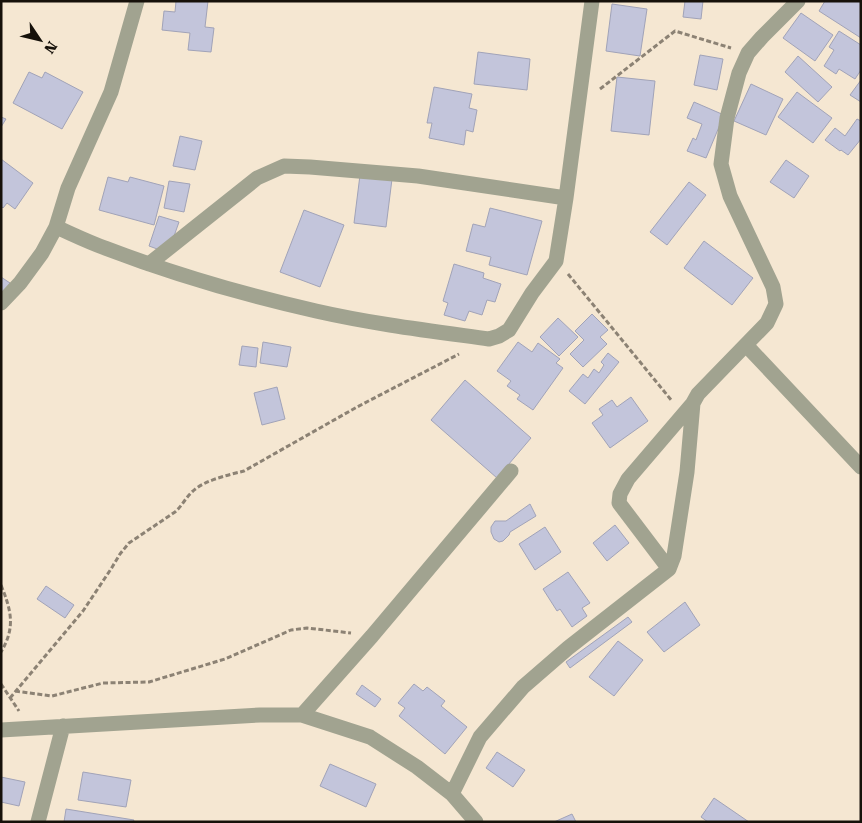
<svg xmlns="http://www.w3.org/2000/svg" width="862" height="823" font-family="'Roboto Serif',serif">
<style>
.building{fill:#c3c5db;stroke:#a1a3b8}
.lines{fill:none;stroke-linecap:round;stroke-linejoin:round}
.path{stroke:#8c8274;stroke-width:3;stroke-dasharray:5 2.5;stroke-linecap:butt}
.minor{stroke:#a1a390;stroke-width:15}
</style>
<rect width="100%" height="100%" fill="#f5e7d2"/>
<path class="building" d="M 176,1 L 208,1 L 205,27 L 214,28 L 211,52 L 188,50 L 190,33 L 162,30 L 164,11 L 175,12 Z
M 685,1 L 703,1 L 701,19 L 683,17 Z
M 825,1 L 861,1 L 861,38 L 819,11 Z
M 612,4 L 647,9 L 640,56 L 606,51 Z
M 801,13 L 833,35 L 815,61 L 783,38 Z
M 839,31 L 861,45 L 861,70 L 855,79 L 839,69 L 836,74 L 824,66 L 834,50 L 829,47 Z
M 478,52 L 530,59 L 527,90 L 474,84 Z
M 700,55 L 723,59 L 717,90 L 694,85 Z
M 798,56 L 832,87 L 818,102 L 785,72 Z
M 29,72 L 42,78 L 45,72 L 83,92 L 62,129 L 13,103 Z
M 617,77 L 655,81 L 649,135 L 611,131 Z
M 861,80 L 861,102 L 850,95 Z
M 751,84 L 783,99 L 766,135 L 734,121 Z
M 434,87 L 472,94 L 469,108 L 477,110 L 473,132 L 466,130 L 464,145 L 429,138 L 432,123 L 427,123 Z
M 797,92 L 832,118 L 813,143 L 778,117 Z
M 694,102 L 724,115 L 706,158 L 687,151 L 693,138 L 696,140 L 702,124 L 687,118 Z
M 1,117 L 6,119 L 1,127 Z
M 857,119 L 861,121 L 861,139 L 848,155 L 841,150 L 840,151 L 825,140 L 835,128 L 845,136 Z
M 180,136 L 202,141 L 195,170 L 173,166 Z
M 1,159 L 33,183 L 15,209 L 7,203 L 3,208 L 1,206 Z
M 786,160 L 809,176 L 794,198 L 770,182 Z
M 360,175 L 392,179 L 386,227 L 354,223 Z
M 108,177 L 128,182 L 130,177 L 164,186 L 154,225 L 99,210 Z
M 169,181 L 190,184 L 184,212 L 164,208 Z
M 689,182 L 706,195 L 667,245 L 650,232 Z
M 490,208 L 542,221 L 527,275 L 489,265 L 491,257 L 466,251 L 473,224 L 485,227 Z
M 304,210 L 344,225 L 320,287 L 280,272 Z
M 159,216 L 179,222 L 168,253 L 149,246 Z
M 704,241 L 753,278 L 732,305 L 684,268 Z
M 454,264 L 484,273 L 483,278 L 501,284 L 495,302 L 487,300 L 482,315 L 469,311 L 465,321 L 444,315 L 448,303 L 443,301 Z
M 1,277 L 10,283 L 1,296 Z
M 592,314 L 608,330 L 600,337 L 607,344 L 583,367 L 570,354 L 584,340 L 575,331 Z
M 558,318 L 578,337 L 559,356 L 540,337 Z
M 263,342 L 291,347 L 287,367 L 260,363 Z
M 518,342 L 532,352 L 538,343 L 560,359 L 556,363 L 563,368 L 533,410 L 517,399 L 520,395 L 507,386 L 511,381 L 497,371 Z
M 242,346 L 258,348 L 256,367 L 239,365 Z
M 608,353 L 619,362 L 585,404 L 569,391 L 583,374 L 588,378 L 594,369 L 599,373 L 604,365 L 601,362 Z
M 465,380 L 531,438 L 497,478 L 431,420 Z
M 277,387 L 285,419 L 262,425 L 254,393 Z
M 631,397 L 648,421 L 610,448 L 592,423 L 603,415 L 599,409 L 612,400 L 617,407 Z
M 530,504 L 536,516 L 510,532 L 509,535 L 503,541 L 499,542 L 494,539 L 491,532 L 491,527 L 495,521 L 506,521 Z
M 615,525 L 629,543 L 607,561 L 593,543 Z
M 545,527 L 561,552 L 535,570 L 519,544 Z
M 568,572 L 590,603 L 582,608 L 587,616 L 572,627 L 560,609 L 557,611 L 543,589 Z
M 46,586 L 74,605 L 65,618 L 37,599 Z
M 685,602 L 700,625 L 664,652 L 647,632 Z
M 628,617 L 632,622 L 570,668 L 566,662 Z
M 618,641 L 643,660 L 614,696 L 589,677 Z
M 414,684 L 423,691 L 427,687 L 445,701 L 441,706 L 467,727 L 445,754 L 399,716 L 405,708 L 398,703 Z
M 362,685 L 381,699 L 375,707 L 356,694 Z
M 497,752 L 525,770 L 513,787 L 486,768 Z
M 330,764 L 376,784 L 366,807 L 320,786 Z
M 83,772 L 131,780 L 126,807 L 78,800 Z
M 1,777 L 25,782 L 19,806 L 1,802 Z
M 714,798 L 749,822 L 708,822 L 701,817 Z
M 66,809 L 134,820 L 133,822 L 64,822 Z
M 572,814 L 576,822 L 554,822 Z"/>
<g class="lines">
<path class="path" d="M 600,89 L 675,31 L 731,48
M 568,274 L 672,401
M 1,585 C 11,610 16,627 1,652
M 1,684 L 19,711
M 15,691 L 52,696 L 103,683 L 149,682 L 225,659 L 291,630 L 307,628 L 351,633
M 10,698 L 83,611 L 111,569 L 120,554 L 129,543 L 175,512 C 182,506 186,497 193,491 C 205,480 228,475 244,471 L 357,407 L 459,354"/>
<path class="minor" d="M 56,227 C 72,234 88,242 105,248 C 173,274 245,295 316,311 C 373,324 431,331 489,339 L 499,336 L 509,330 L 532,293 L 556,261 L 566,198 L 592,1
M 149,264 L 257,178 L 284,166 L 310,167 L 418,176 L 566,198
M 1,303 L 20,283 L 42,253 L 56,227 L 68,188 L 111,92 L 137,1
M 746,345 L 861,467
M 669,569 L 619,503 L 620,494 L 628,479 L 693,403
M 302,715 L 372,636 L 511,471
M 1,730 L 260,715 L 302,715 L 370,737 L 417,767 L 452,794 L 476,822
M 452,794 L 480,737 L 523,687 L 568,648 L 669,569 L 674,556 L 687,472 L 693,403 L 698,394 L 767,323 L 776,304 L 773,287 L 730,196 L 721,164 L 727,118 L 739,73 L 748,53 L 762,37 L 798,1
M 38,822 L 63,726"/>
</g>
<rect width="862" height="823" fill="none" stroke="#16110a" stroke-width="5"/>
<g transform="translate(40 40) rotate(125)" stroke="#f5e7d2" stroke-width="4" paint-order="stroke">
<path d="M0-4L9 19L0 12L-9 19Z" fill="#16110a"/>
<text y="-8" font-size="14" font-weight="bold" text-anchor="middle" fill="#16110a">N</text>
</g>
</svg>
